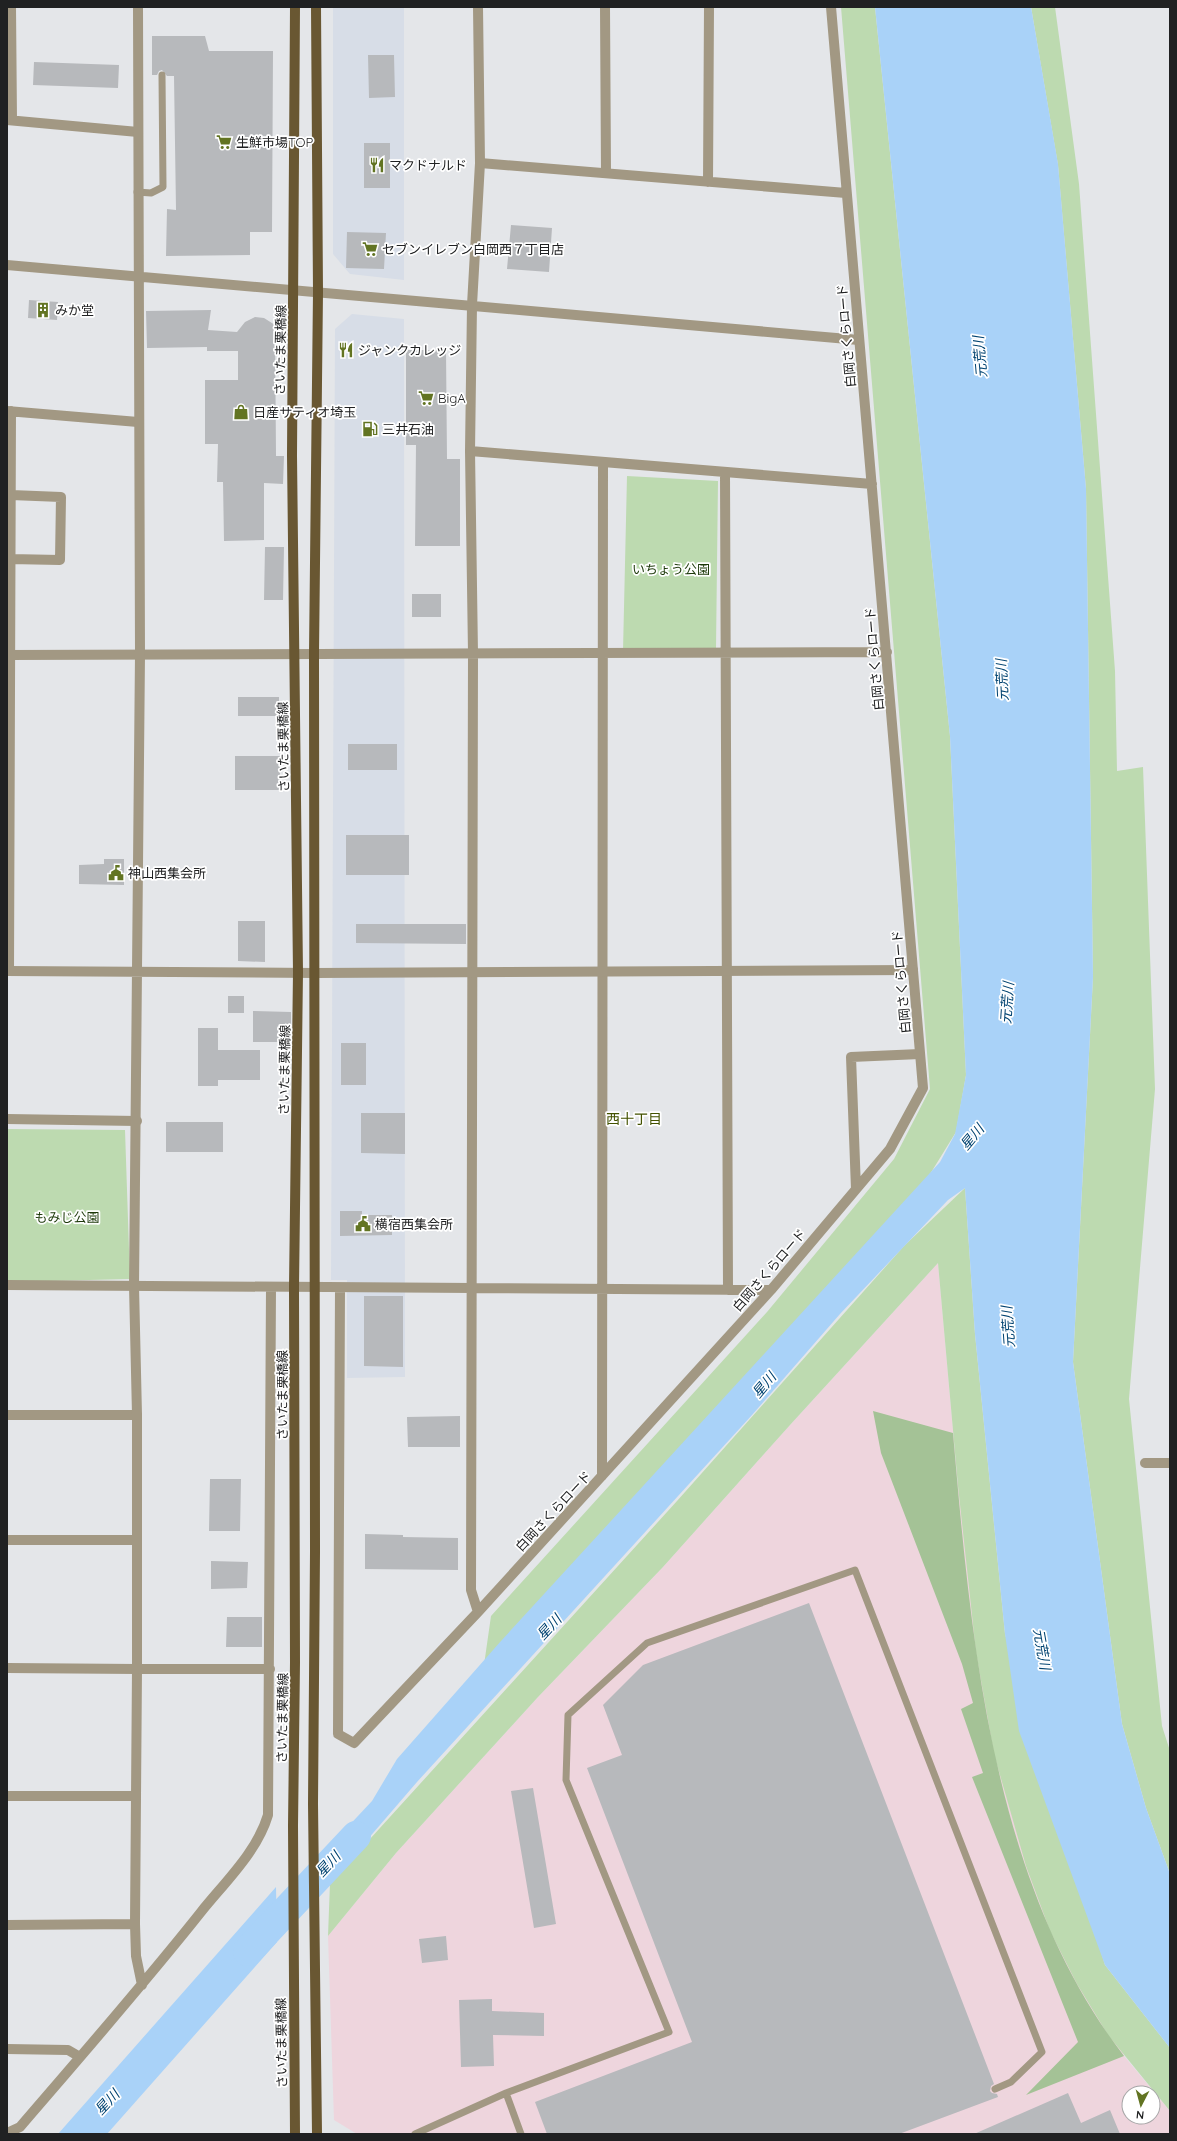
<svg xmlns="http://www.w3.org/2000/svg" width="1177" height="2141" font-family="Quicksand,'Noto Sans JP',sans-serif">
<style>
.built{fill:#d7dde7}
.industrial{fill:#eed5dd;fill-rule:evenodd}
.green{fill:#bddab0}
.forest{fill:#a4c296}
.water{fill:#a9d2f8}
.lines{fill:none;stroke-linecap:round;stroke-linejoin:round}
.river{stroke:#a9d2f8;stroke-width:30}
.building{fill:#b7b9bc}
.service{stroke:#a29883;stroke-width:7}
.minor{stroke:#a29883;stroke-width:10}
.tertiary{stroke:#a29883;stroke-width:10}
.primary{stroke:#695732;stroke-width:10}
.labels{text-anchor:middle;stroke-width:3.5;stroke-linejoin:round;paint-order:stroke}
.poi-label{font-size:13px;fill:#202122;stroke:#fff;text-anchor:start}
.street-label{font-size:13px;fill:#202122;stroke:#fff}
.park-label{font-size:13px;fill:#1c3809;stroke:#fff}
.water-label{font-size:14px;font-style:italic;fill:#004371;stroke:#fff}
.neighbourhood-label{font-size:14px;fill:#435200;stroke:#fff}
</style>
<rect width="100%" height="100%" fill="#e4e6e9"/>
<path class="built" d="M 333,7 L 404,7 L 404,280 L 350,274 L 333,254 Z
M 352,314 L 404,319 L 405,1377 L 347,1378 L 347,1280 L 331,1280 L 335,329 Z"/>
<path class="industrial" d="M 938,1263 L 958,1486 L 1124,2056 L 1170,2111 L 1170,2134 L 357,2134 L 334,2120 L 328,1936 L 396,1853 L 538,1697 L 663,1567 L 790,1425 ZM 1129,2093 L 1153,2093 L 1153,2117 L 1129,2117 Z"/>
<path class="green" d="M 841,7 L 875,7 L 950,736 L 966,1075 L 956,1132 L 927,1179 L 484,1665 L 491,1616 L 767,1312 L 894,1159 L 930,1089 Z
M 1031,7 L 1055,7 L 1079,184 L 1115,671 L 1117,771 L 1143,767 L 1155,1089 L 1129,1399 L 1162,1726 L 1170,1751 L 1170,1874 L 1146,1808 L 1122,1724 L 1073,1362 L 1093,977 L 1086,489 L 1058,165 Z
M 627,476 L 718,481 L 716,649 L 623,651 Z
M 7,1129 L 125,1130 L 130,1279 L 7,1282 Z
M 965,1188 L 975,1334 L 1005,1634 L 1105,1965 L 1170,2048 L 1170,2111 L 1108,2035 L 1077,1984 L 1050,1931 L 1026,1866 L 994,1754 L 976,1652 L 958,1486 L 938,1263 L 790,1425 L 663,1567 L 538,1697 L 396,1853 L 328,1936 L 330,1883 L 677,1501 L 904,1246 Z"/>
<path class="forest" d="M 873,1411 L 953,1433 C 971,1641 992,1885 1124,2056 L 1026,2095 L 1078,2042 L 972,1777 L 983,1773 L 961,1709 L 973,1703 L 962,1664 L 881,1453 Z"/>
<path class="water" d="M 875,7 L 1031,7 L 1058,164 L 1086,489 L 1093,977 L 1073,1362 L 1122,1724 L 1146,1808 L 1170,1874 L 1170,2048 L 1105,1965 L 1019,1731 L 1005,1634 L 975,1334 L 965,1188 L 948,1200 L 840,1314 L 752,1415 L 417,1782 L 330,1883 L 327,1849 L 372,1801 L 397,1759 L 501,1641 L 940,1162 L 955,1134 L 966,1075 L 950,736 Z
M 276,1887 L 277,1942 L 107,2134 L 58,2134 Z"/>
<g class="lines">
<path class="river" d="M 248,1951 L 356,1836"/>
</g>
<path class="building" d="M 152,36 L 205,36 L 209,51 L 273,51 L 272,232 L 250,232 L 250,255 L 166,256 L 167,209 L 176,210 L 174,76 L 167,76 L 162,70 L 159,71 L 157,75 L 152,75 Z
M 368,55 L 394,55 L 395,97 L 369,98 Z
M 34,62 L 119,65 L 118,88 L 33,85 Z
M 364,143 L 390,143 L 390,188 L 364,188 Z
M 511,225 L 552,228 L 549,272 L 507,269 Z
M 347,232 L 386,233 L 384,269 L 346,268 Z
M 29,300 L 58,302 L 57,320 L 28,318 Z
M 211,310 L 208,330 L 237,332 L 245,322 L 255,317 L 264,318 L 275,325 L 276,456 L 284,456 L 283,484 L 264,483 L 264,540 L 224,541 L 223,482 L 217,482 L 218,444 L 205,444 L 205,380 L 238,380 L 238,351 L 207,351 L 207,347 L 147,348 L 146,311 Z
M 406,350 L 446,350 L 447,459 L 460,459 L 460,546 L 415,546 L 416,445 L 406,445 Z
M 265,547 L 284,547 L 283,600 L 264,600 Z
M 412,594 L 441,594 L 441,617 L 412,617 Z
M 238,697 L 279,697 L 279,716 L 238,716 Z
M 348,744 L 397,744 L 397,770 L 348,770 Z
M 235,756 L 280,756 L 280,790 L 235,790 Z
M 346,835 L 409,835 L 409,875 L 346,875 Z
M 104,859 L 124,859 L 124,885 L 79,884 L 79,865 L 104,864 Z
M 238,921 L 265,921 L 265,962 L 238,961 Z
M 356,924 L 466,924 L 466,944 L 356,943 Z
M 228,996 L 244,996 L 244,1013 L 228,1013 Z
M 253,1011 L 291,1012 L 291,1042 L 253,1042 Z
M 198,1028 L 218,1028 L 218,1050 L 260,1050 L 260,1080 L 218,1080 L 218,1086 L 198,1086 Z
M 341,1043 L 366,1043 L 366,1085 L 341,1085 Z
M 361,1113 L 405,1113 L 405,1154 L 361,1153 Z
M 166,1122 L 223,1122 L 223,1152 L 166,1152 Z
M 340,1211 L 362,1211 L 362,1215 L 392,1215 L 392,1235 L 340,1236 Z
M 364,1296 L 403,1296 L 403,1367 L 364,1366 Z
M 460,1416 L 460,1447 L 408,1447 L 407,1417 Z
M 210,1479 L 241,1479 L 240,1531 L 209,1531 Z
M 365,1534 L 403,1535 L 403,1537 L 458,1538 L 458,1570 L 365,1569 Z
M 211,1561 L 248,1562 L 247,1588 L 211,1589 Z
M 809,1603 L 994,2084 L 991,2086 L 990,2091 L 992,2093 L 997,2094 L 998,2097 L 899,2134 L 547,2134 L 535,2102 L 692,2042 L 587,1768 L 622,1755 L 603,1705 L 643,1665 Z
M 227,1617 L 262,1617 L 262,1647 L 226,1647 Z
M 533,1788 L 556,1924 L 534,1928 L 511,1791 Z
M 446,1936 L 448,1960 L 422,1963 L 419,1939 Z
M 492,1999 L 492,2011 L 544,2013 L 544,2036 L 493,2035 L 494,2066 L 461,2067 L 459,2000 Z
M 1068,2093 L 1081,2123 L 1110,2110 L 1120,2134 L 974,2134 Z"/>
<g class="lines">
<path class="service" d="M 137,192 L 151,193 L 163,187 L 162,75
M 506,2093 L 669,2032 L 566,1780 L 568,1715 L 647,1643 L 855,1570 L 1042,2052 L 1011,2082 L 995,2089
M 415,2134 L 506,2093 L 521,2134"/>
<path class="minor" d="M 11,7 L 12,120
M 605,7 L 606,173
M 7,120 L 138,132
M 480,163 L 846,193
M 708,182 L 709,7
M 472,305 L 470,451 L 473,653 L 471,1590 L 478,1612
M 7,411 L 138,422
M 470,451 L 872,484
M 725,472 L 728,1290
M 10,559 L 60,560 L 61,497 L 11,495
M 7,655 L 887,652
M 9,971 L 11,411
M 7,1119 L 137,1121
M 856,1189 L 851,1057 L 920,1054
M 7,1285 L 771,1290
M 340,1288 L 338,1734 L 354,1743 L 478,1612 L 771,1290 L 890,1149 L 923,1088 L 831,7
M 7,1415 L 137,1415
M 1145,1463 L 1170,1463
M 602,1476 L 603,462
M 7,1540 L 137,1540
M 7,1796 L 136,1796
M 7,1925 L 135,1924
M 142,1985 L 136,1956 L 135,1924 L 137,1669 L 270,1669
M 7,2049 L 68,2050 L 80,2057
M 7,2133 L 20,2127 C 81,2056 143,1985 201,1912 C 225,1882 257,1852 268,1815 L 271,1287"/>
<path class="tertiary" d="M 7,265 L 859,340
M 472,305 L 480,163 L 478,7
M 7,971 L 315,973 L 913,970
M 7,1668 L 137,1669 L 137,1415 L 134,1286 L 140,654 L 138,7"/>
<path class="primary" d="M 295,7 L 292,456 L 298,972 L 294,1287 L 295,1662 L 293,1826 L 295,2134
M 316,7 L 318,292 L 314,653 L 315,1552 L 313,1804 L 317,2134"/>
</g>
<defs>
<symbol id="supermarket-bare" viewBox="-9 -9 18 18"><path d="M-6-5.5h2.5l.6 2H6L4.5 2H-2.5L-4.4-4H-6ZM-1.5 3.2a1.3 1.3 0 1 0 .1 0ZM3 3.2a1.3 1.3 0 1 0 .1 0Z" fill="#627422" stroke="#fff" stroke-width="2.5" paint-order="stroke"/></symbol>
<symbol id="restaurant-bare" viewBox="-9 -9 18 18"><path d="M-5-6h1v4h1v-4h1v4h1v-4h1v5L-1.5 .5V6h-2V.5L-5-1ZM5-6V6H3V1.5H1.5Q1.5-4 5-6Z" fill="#627422" stroke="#fff" stroke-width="2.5" paint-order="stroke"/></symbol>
<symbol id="building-bare" viewBox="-9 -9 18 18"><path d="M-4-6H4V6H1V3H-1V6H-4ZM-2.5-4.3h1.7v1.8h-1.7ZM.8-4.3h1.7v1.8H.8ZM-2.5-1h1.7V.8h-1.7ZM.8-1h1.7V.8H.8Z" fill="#627422" stroke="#fff" stroke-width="2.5" paint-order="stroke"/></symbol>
<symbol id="shop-bare" viewBox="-9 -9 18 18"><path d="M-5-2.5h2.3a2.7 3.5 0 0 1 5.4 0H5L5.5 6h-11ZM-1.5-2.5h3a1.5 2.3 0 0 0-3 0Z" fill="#627422" stroke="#fff" stroke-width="2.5" paint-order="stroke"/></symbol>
<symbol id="fuel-bare" viewBox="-9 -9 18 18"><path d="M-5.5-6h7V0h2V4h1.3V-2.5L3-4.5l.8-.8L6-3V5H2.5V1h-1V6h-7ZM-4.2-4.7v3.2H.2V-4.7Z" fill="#627422" stroke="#fff" stroke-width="2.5" paint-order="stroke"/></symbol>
<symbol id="civic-bare" viewBox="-9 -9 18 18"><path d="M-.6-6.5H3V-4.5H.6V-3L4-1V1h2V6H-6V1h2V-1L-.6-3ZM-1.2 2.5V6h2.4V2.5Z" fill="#627422" stroke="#fff" stroke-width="2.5" paint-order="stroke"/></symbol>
</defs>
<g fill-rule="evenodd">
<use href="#supermarket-bare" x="213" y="131" width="22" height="22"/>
<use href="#restaurant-bare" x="366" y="154" width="22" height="22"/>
<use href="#supermarket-bare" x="359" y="238" width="22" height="22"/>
<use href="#building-bare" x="32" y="299" width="22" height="22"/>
<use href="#restaurant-bare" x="335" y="339" width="22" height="22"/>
<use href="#supermarket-bare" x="415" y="387" width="22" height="22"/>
<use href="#shop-bare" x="230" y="401" width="22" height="22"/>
<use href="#fuel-bare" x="359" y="418" width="22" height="22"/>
<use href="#civic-bare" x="105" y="862" width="22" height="22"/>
<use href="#civic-bare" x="352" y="1213" width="22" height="22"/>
</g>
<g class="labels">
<g class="poi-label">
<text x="236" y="147">生鮮市場TOP</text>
<text x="389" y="170">マクドナルド</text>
<text x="382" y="254">セブンイレブン白岡西７丁目店</text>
<text x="55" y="315">みか堂</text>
<text x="358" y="355">ジャンクカレッジ</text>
<text x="438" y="403">BigA</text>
<text x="253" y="417">日産サティオ埼玉</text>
<text x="382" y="434">三井石油</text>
<text x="128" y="878">神山西集会所</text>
<text x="375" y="1229">横宿西集会所</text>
</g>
<g class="street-label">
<text transform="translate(846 336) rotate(-95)" y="5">白岡さくらロード</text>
<text transform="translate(280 350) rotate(-89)" y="5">さいたま栗橋線</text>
<text transform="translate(874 659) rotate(-95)" y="5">白岡さくらロード</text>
<text transform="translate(283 747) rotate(-91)" y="5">さいたま栗橋線</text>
<text transform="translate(901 982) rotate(-95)" y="5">白岡さくらロード</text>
<text transform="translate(284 1070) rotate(-89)" y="5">さいたま栗橋線</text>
<text transform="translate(769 1270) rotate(-49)" y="5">白岡さくらロード</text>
<text transform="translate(282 1395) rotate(-90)" y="5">さいたま栗橋線</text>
<text transform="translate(553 1511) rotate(-47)" y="5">白岡さくらロード</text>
<text transform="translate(282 1718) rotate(-89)" y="5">さいたま栗橋線</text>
<text transform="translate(281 2043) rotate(-91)" y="5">さいたま栗橋線</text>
</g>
<g class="park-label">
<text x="671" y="574">いちょう公園</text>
<text x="67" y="1222">もみじ公園</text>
</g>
<g class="water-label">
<text transform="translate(980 357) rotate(-95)" y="5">元荒川</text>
<text transform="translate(1002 680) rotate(-93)" y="5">元荒川</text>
<text transform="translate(1007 1003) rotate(-86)" y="5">元荒川</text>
<text transform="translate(972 1137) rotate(-50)" y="5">星川</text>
<text transform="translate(1008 1327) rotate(-94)" y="5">元荒川</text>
<text transform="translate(764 1385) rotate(-50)" y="5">星川</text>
<text transform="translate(549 1627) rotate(-47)" y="5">星川</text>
<text transform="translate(1042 1649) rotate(80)" y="5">元荒川</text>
<text transform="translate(328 1864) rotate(-47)" y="5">星川</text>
<text transform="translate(107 2102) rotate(-47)" y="5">星川</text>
</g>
<g class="neighbourhood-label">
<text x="634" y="1124">西十丁目</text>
</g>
</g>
<rect width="1177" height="2141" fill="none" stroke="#202122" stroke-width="16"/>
<g transform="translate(1141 2105) rotate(186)"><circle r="19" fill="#ffffff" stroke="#a6a6a7"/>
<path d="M0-3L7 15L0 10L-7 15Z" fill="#627422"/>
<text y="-6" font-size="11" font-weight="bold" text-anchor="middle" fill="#202122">N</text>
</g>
</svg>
